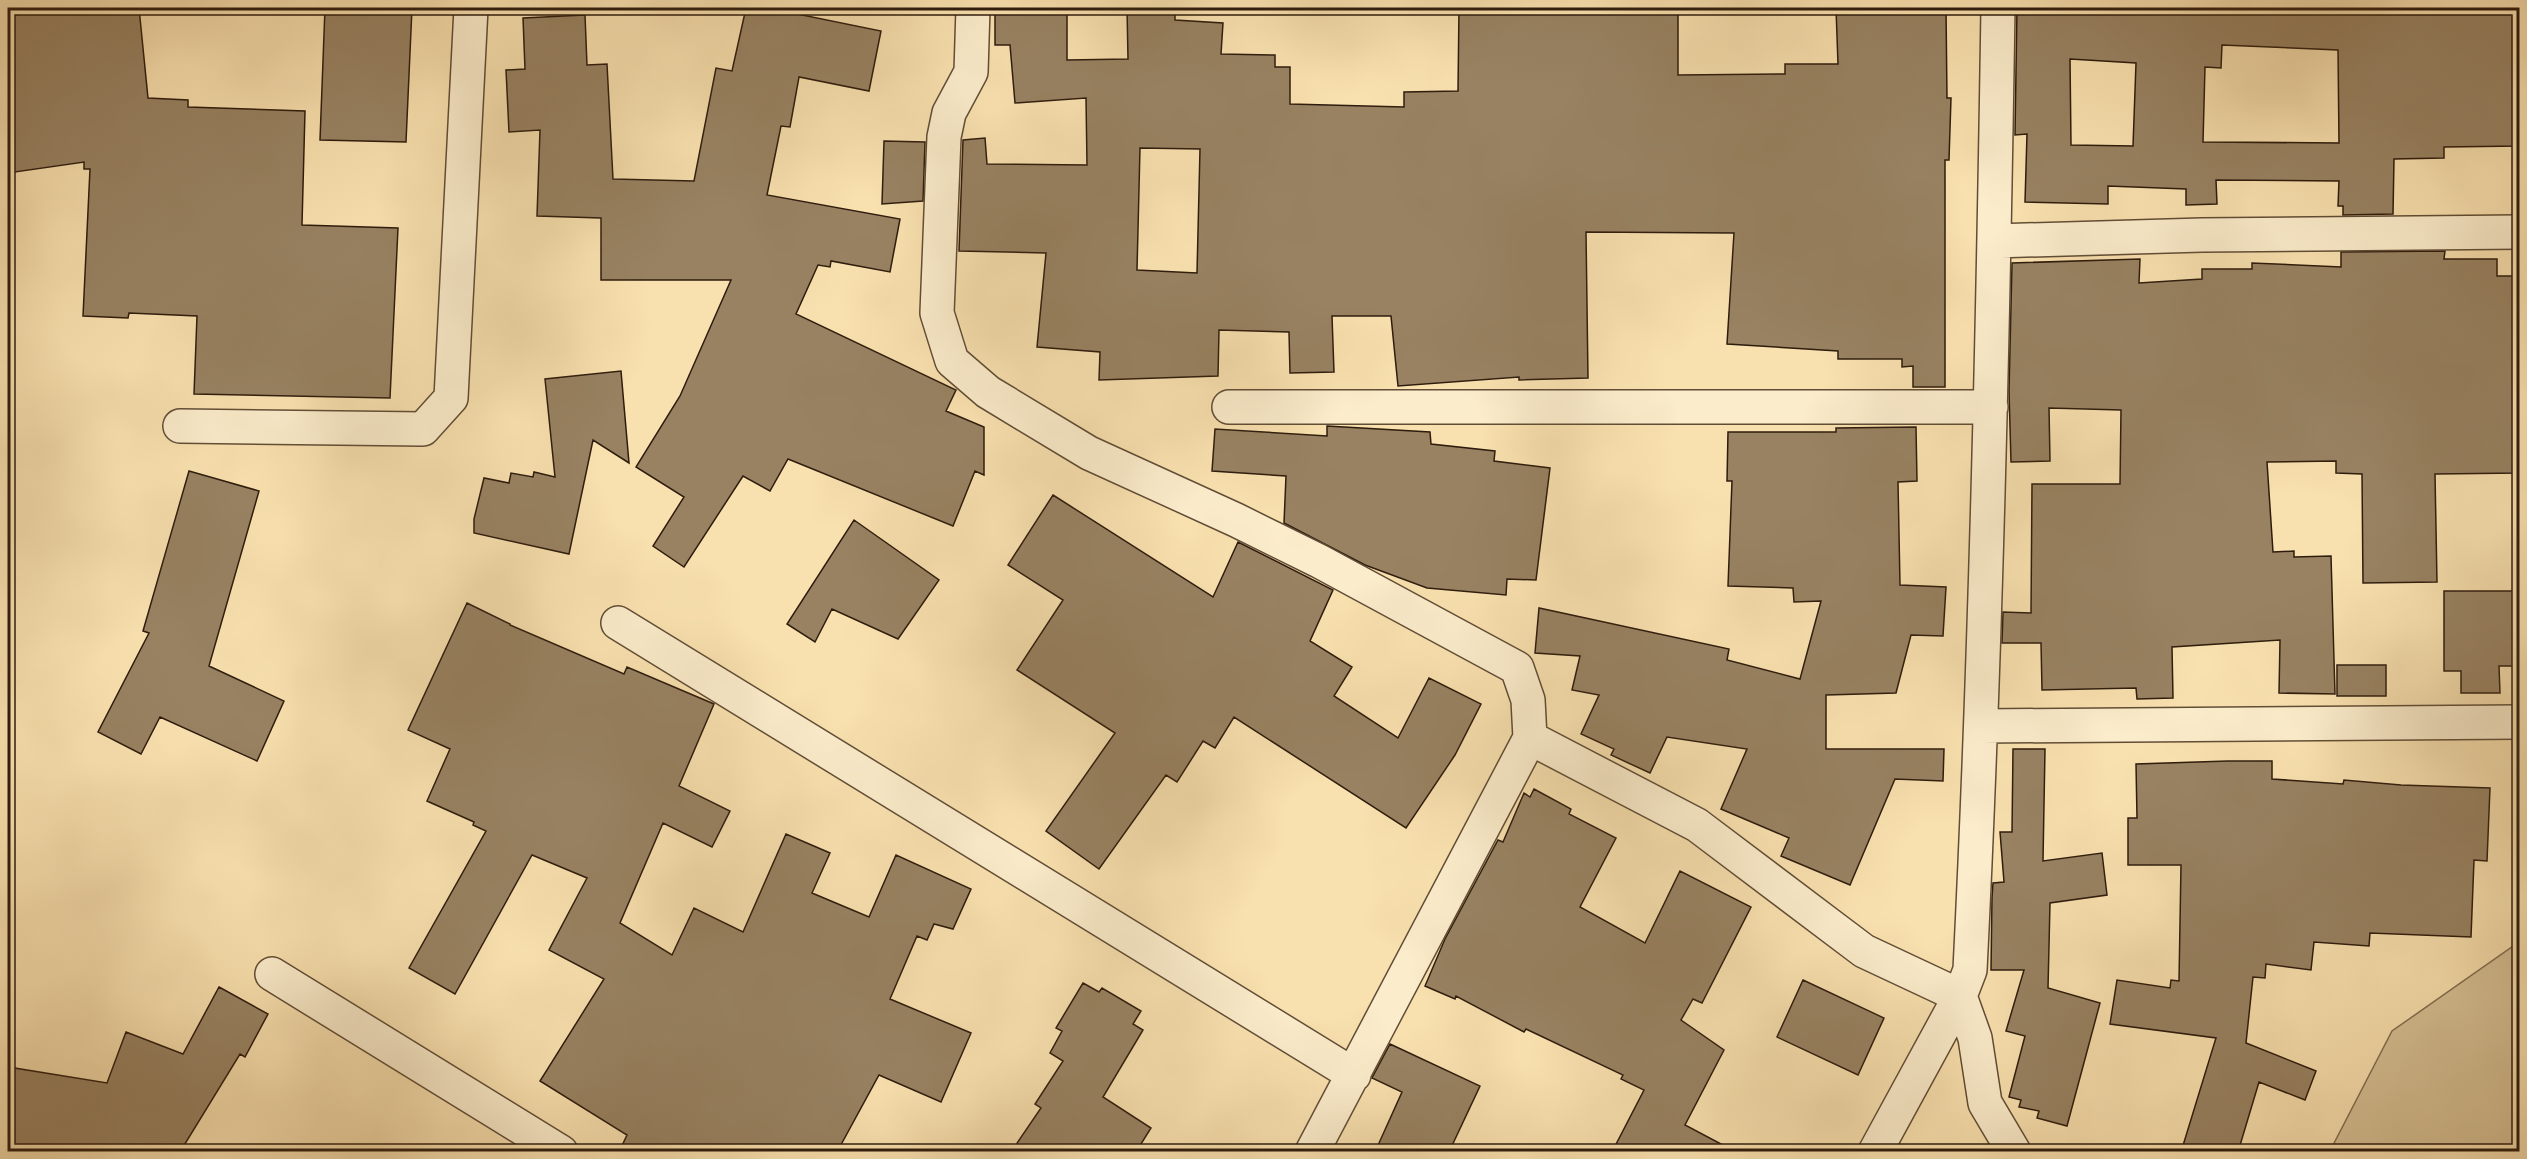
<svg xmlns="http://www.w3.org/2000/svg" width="2527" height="1159" font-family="'IM FELL DW Pica',serif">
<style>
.green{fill:#d6c094;stroke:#826e51;stroke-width:1.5}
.building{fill:#988262;stroke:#2e1c0e;stroke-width:1.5;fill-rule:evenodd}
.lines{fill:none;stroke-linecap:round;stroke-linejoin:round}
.minor-casing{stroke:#614d36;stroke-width:36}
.minor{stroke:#fbeccb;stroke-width:33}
</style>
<rect width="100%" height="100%" fill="#f9e1af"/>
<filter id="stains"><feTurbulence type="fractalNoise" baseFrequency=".00333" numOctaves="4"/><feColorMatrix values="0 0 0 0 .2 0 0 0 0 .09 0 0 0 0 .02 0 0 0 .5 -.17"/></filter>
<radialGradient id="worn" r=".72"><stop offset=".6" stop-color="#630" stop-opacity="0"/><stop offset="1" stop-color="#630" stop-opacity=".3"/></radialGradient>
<path class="green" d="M 2519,942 L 2519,1151 L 2330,1151 L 2392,1031 Z"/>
<path class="building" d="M 61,8 L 139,8 L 148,98 L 188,100 L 188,107 L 305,111 L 302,225 L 398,228 L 390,398 L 194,394 L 197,316 L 129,313 L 128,318 L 83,316 L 90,169 L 84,169 L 84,162 L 8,173 L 8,16 Z
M 325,8 L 412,8 L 406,142 L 320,140 Z
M 746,8 L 768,8 L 881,31 L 869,91 L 799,77 L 790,127 L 781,126 L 767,195 L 900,219 L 890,272 L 831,261 L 830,267 L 818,265 L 796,314 L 956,390 L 946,411 L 984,427 L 984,475 L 975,471 L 953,526 L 788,459 L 770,491 L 743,476 L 684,567 L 653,546 L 684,497 L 636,467 L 680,396 L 731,280 L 601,280 L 601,218 L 537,216 L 540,130 L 509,132 L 506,70 L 525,69 L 523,18 L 585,15 L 587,65 L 607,64 L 613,179 L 694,181 L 716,68 L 732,71 Z
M 995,8 L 1067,8 L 1067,60 L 1128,59 L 1127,8 L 1175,8 L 1175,20 L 1223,23 L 1221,54 L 1275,55 L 1275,67 L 1290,67 L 1290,104 L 1404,107 L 1404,92 L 1458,91 L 1459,8 L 1678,8 L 1678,75 L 1785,74 L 1785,64 L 1838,64 L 1836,8 L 1946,8 L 1947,98 L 1951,98 L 1949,160 L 1945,160 L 1945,387 L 1913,387 L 1913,366 L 1902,367 L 1902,359 L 1838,359 L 1838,351 L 1727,344 L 1734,233 L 1586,232 L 1588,378 L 1519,380 L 1519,377 L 1398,386 L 1391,316 L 1332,316 L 1334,372 L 1290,373 L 1289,332 L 1219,330 L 1218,376 L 1099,380 L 1100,352 L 1037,347 L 1046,253 L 959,251 L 963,140 L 985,138 L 987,164 L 1087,165 L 1086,98 L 1015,103 L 1010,45 L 995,45 ZM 1140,148 L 1200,149 L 1197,273 L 1137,270 Z
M 2017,8 L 2520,8 L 2520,146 L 2444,147 L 2444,158 L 2394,159 L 2393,214 L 2343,215 L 2343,206 L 2338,206 L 2339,181 L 2216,180 L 2217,204 L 2186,205 L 2186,189 L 2108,186 L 2108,204 L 2025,202 L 2027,134 L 2015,135 ZM 2222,45 L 2338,50 L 2339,143 L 2203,142 L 2205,67 L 2221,68 ZM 2070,59 L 2136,63 L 2133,146 L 2071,145 Z
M 884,141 L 925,142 L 923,201 L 882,204 Z
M 2445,251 L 2444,259 L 2497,259 L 2497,276 L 2520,276 L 2520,473 L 2435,474 L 2437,582 L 2363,583 L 2362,474 L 2336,473 L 2336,461 L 2267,462 L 2273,552 L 2294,551 L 2294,557 L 2331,556 L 2335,694 L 2279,693 L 2280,640 L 2172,647 L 2173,698 L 2137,699 L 2136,688 L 2042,690 L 2041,643 L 2002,643 L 2003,612 L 2031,613 L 2032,484 L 2120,484 L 2121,410 L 2049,408 L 2050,461 L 2011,462 L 2009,391 L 2012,263 L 2140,259 L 2139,283 L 2202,279 L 2202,269 L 2252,269 L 2252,263 L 2341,267 L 2341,252 Z
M 621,371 L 629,463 L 593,440 L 569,554 L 474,533 L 474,519 L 484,478 L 509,483 L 511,473 L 533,477 L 534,472 L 555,477 L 545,379 Z
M 1327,426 L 1430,432 L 1431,444 L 1495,451 L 1494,461 L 1550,468 L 1536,580 L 1507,579 L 1506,595 L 1427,588 L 1365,565 L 1284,523 L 1286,476 L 1212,471 L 1215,429 L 1327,436 Z
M 1916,427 L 1917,481 L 1898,482 L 1900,585 L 1946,587 L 1943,636 L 1911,635 L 1896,693 L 1826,695 L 1826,749 L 1944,749 L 1943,781 L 1895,779 L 1850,885 L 1781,856 L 1789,838 L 1721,809 L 1747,749 L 1667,737 L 1650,773 L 1611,755 L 1614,749 L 1581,734 L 1599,695 L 1572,690 L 1580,656 L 1535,653 L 1539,608 L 1729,649 L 1727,660 L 1800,679 L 1821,601 L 1794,602 L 1793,588 L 1728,586 L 1732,481 L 1727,481 L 1728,432 L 1836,432 L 1836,428 Z
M 189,471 L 259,491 L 209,666 L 284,701 L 257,761 L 160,717 L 141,754 L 98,732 L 149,633 L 143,631 Z
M 1053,495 L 1213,597 L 1238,542 L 1333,590 L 1310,641 L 1352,667 L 1334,696 L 1398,738 L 1429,678 L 1481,704 L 1455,755 L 1406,828 L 1234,717 L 1215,748 L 1203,741 L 1177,782 L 1166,775 L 1099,869 L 1046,831 L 1115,733 L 1017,670 L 1063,600 L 1008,565 Z
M 854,520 L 939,580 L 898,639 L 832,609 L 815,642 L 787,624 Z
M 2444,591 L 2520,591 L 2520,666 L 2499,666 L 2500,693 L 2461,693 L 2461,671 L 2444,671 Z
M 467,603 L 510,624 L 510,625 L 624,674 L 627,667 L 714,704 L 679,786 L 730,811 L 712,847 L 663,823 L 620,923 L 672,955 L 694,908 L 743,932 L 786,834 L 830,853 L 812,893 L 869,917 L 896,855 L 971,889 L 953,929 L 934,924 L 927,940 L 917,936 L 890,999 L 971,1033 L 941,1102 L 879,1075 L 837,1152 L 619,1152 L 627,1135 L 540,1081 L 604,979 L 549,950 L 587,878 L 532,855 L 455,994 L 409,968 L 486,831 L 473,825 L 474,822 L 427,801 L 450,749 L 408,730 Z
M 2337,665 L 2386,665 L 2386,696 L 2337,696 Z
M 2013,749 L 2045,749 L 2043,861 L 2102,853 L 2107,895 L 2050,903 L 2048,988 L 2100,1003 L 2067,1126 L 2037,1118 L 2039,1111 L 2019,1107 L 2021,1100 L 2009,1097 L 2025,1036 L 2006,1031 L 2024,970 L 1991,970 L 1992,898 L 1993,883 L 2004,882 L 2000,832 L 2012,832 Z
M 2228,761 L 2272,761 L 2272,779 L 2343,784 L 2344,780 L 2401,785 L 2490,788 L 2487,861 L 2474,860 L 2471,937 L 2370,933 L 2369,946 L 2314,942 L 2311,970 L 2266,964 L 2265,978 L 2253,977 L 2246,1043 L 2316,1071 L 2305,1100 L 2259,1082 L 2238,1152 L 2181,1152 L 2216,1038 L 2110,1024 L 2117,980 L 2170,988 L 2171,980 L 2179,981 L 2181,865 L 2128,865 L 2128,818 L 2137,818 L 2136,764 Z
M 1534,789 L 1571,809 L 1569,814 L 1616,838 L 1580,907 L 1645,943 L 1680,871 L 1751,907 L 1702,1003 L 1693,999 L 1681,1020 L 1724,1050 L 1685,1125 L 1736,1152 L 1612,1152 L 1644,1090 L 1621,1079 L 1623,1075 L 1526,1029 L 1524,1032 L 1456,996 L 1455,999 L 1425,986 L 1445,939 L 1498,840 L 1503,842 L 1524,793 L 1530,797 Z
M 1803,980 L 1884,1018 L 1858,1075 L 1777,1037 Z
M 1083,983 L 1099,992 L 1102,988 L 1141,1011 L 1133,1024 L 1143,1030 L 1103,1097 L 1151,1128 L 1136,1152 L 1011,1152 L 1041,1108 L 1035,1104 L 1063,1061 L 1050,1053 L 1062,1031 L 1056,1028 Z
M 219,987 L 268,1014 L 245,1057 L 240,1054 L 180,1152 L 8,1152 L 8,1067 L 107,1083 L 126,1032 L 183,1054 Z
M 1390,1044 L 1480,1086 L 1449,1152 L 1375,1152 L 1402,1092 L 1372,1078 Z"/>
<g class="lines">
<defs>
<path id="minor" d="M 973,8 L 971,72 L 949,113 L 944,137 L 937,313 L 952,361 L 988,392 L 1089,453 L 1236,520 L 1319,561 L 1517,668 L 1528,700 L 1530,738 L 1697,825 L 1864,951 L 1960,996 L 1975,1038 L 1985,1103 L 2014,1152
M 1994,241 L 2202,235 L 2520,232
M 1229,407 L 1991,407
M 180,426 L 423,429 L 451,398 L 471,8
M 618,623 L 1354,1075
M 1982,726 L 2520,722
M 272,974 L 561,1152
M 1312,1152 L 1530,738
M 1875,1152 L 1960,996 L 1970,970 C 1986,649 1993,328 1998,8"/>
</defs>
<use href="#minor" class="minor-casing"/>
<use href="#minor" class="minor"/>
</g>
<rect width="2527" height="1159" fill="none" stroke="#f9e1af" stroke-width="30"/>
<rect x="9" y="9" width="2509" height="1141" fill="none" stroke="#2e1c0e" stroke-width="3"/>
<rect x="15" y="15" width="2497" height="1129" fill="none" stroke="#2e1c0e" stroke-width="1.5"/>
<rect width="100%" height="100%" filter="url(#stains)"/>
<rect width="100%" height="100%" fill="url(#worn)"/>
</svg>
